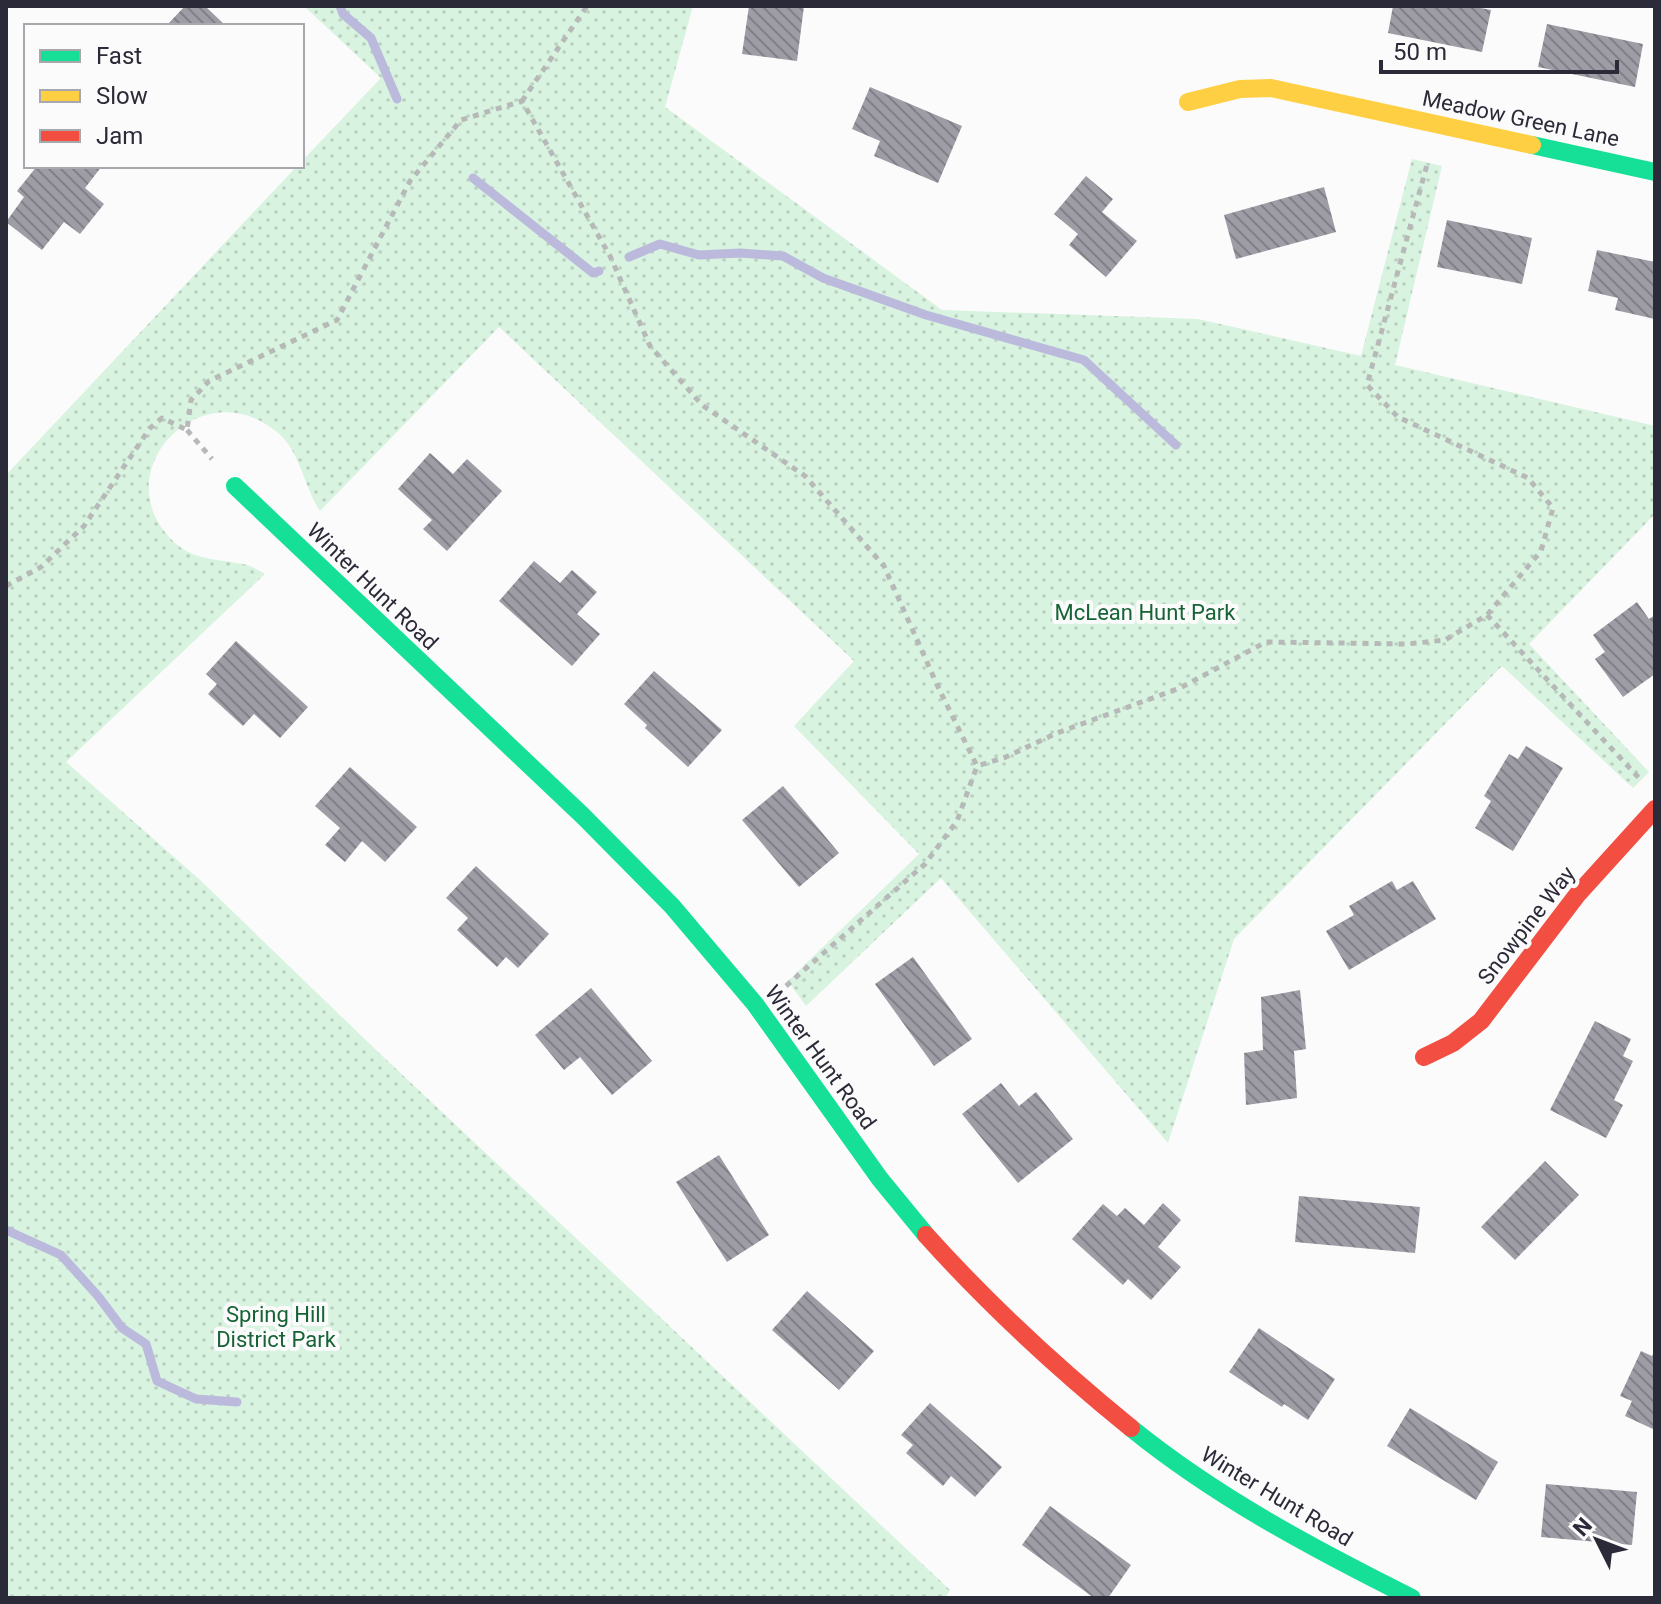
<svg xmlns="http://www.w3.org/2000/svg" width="1661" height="1604" font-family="Roboto,sans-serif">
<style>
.park{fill:url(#park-dots)}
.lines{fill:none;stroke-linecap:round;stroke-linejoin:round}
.stream{stroke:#bbbadd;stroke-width:9}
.building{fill:url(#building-back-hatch)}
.path{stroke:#b6b9b7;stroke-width:5;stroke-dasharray:6 6;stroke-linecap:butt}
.fast{stroke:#16e098;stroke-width:18}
.slow{stroke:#ffcf43;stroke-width:18}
.jam{stroke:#f24e42;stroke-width:18}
.labels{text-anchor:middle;stroke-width:8;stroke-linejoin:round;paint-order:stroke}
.street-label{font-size:22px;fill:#2b2a38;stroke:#fbfbfb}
.park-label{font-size:22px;fill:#166335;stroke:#fbfbfb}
</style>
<defs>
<pattern id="park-dots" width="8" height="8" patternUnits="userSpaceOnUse" patternTransform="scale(2)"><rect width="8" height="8" fill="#d8f3df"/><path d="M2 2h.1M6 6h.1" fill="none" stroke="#bad0c0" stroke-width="1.8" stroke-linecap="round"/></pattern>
<pattern id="building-back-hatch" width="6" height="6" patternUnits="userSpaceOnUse" patternTransform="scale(2)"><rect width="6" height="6" fill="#9e9da6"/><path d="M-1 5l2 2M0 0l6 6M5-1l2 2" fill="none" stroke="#818088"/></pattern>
</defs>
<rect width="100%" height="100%" fill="#fbfbfb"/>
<path class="park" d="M 304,6 L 693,6 L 665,107 L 942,310 L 1198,319 L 1361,356 L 1412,159 L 1442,166 L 1395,365 L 1655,426 L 1655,514 L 1529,644 L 1649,772 L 1633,788 L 1502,666 L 1234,939 L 1168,1143 L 941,878 L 806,1006 L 788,981 L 919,854 L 794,726 L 854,661 L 499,327 L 320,511 C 303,485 301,452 277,432 C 200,368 102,474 174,542 C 194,561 218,559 243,564 C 250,565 258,570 265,574 L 66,762 L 199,879 L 376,1050 L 950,1590 L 945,1598 L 6,1598 L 6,475 L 297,166 L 302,166 L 302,161 L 381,78 Z"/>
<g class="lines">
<path class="stream" d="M 340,6 L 343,14 L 371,38 L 397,99
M 473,178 L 593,273 L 599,271
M 629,257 L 660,244 L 699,255 L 740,253 L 783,256 L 823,278 L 926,315 L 1084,360 L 1176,445
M 6,1230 L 61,1255 L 98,1296 L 122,1328 L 146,1344 L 157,1381 L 196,1399 L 237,1402"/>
</g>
<path class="building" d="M 185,6 L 205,6 L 226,26 L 166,26 Z
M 749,6 L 804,6 L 797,61 L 742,54 Z
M 1393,6 L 1470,6 L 1491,10 L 1482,52 L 1388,33 Z
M 1547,24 L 1643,44 L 1635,87 L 1538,67 Z
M 870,87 L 962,126 L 938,183 L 874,156 L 880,141 L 852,129 Z
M 37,166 L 102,166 L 85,188 L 104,204 L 80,234 L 64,222 L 42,250 L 6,222 L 24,197 L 17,191 Z
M 1086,176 L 1113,199 L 1102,212 L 1137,241 L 1106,277 L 1069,245 L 1078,234 L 1054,214 Z
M 1324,187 L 1336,232 L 1236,259 L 1224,215 Z
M 1447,220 L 1532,238 L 1522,284 L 1437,267 Z
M 1597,250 L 1655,262 L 1655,319 L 1615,310 L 1618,298 L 1588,291 Z
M 430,453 L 453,474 L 467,459 L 502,491 L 447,551 L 423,529 L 432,520 L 398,489 Z
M 534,561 L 560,583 L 572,570 L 597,592 L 577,614 L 600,634 L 572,666 L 499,601 Z
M 1637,602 L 1649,619 L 1655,615 L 1655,674 L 1623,697 L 1595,659 L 1605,652 L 1593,635 Z
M 236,641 L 308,707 L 280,738 L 254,714 L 243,726 L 208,694 L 217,684 L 206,674 Z
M 654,671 L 722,730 L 688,767 L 645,728 L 647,725 L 624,704 Z
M 1526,746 L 1563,768 L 1513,851 L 1475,828 L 1491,801 L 1484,796 L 1509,754 L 1518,759 Z
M 350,767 L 417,827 L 385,862 L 362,841 L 345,862 L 325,845 L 340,828 L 315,806 Z
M 783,786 L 839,853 L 799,887 L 742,820 Z
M 476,866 L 549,934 L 518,968 L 506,957 L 497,967 L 457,930 L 468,918 L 446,898 Z
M 1392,881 L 1397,890 L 1413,881 L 1436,919 L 1349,970 L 1326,931 L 1354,915 L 1349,906 Z
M 913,957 L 972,1039 L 934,1066 L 875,984 Z
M 591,988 L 652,1061 L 612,1095 L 580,1057 L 564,1070 L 535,1035 Z
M 1300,990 L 1306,1049 L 1294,1051 L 1297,1098 L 1246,1105 L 1244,1053 L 1263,1050 L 1261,997 Z
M 1595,1021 L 1631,1039 L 1623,1056 L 1633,1061 L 1614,1100 L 1623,1105 L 1606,1138 L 1550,1110 Z
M 1001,1083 L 1019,1106 L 1036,1092 L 1073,1139 L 1018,1183 L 962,1114 Z
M 719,1155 L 769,1235 L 727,1262 L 676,1182 Z
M 1545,1161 L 1579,1195 L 1515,1260 L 1481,1227 Z
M 1299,1196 L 1420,1207 L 1415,1253 L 1295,1242 Z
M 1163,1203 L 1181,1220 L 1158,1247 L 1181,1267 L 1151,1300 L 1128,1279 L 1123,1285 L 1072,1239 L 1103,1204 L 1117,1216 L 1125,1208 L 1144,1225 Z
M 807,1291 L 874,1351 L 839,1390 L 772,1330 Z
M 1259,1328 L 1335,1379 L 1308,1420 L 1284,1404 L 1282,1407 L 1229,1372 Z
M 1655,1350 L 1655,1430 L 1625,1416 L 1632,1401 L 1620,1396 L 1641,1351 L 1652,1356 Z
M 930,1403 L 1002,1467 L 975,1497 L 951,1476 L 943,1486 L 906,1453 L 913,1445 L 901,1435 Z
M 1410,1408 L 1498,1462 L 1476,1500 L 1387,1446 Z
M 1546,1484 L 1637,1492 L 1632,1545 L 1541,1537 Z
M 1050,1506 L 1131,1565 L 1108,1598 L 1094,1598 L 1022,1545 Z"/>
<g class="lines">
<path class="path" d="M 522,101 L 587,6
M 187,430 L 212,459
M 6,586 L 41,567 L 84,526 L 150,428 L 162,418 L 187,430 L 191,400 L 209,381 L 337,320 L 410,181 L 461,120 L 522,101 L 610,256 L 650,346 L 702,405 L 805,476 L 884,566 L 939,689 L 977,766 L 1006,757 L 1057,733 L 1180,688 L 1266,642 L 1407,644 L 1445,640 L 1487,615 L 1541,551 L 1553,508 L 1528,478 L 1398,417 L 1367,385 L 1428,161
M 1487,615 L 1639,778
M 786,986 L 925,864 L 957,821 L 977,766"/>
<path class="fast" d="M 1532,145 L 1655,172
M 235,486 L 583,816 L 672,906 L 755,1004 L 880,1179 L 926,1235
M 1131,1428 C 1216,1497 1314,1549 1412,1598"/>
<path class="slow" d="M 1188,102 L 1240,89 L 1271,88 L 1532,145"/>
<path class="jam" d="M 1424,1057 L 1453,1043 L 1481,1021 L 1577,895 L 1655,809
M 926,1235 C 989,1305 1057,1368 1131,1428"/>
</g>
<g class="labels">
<g class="street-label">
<text transform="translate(1521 118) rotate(12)" y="8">Meadow Green Lane</text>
<text transform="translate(373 586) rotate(44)" y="8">Winter Hunt Road</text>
<text transform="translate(1526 925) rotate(-52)" y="8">Snowpine Way</text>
<text transform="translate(821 1057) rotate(54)" y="8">Winter Hunt Road</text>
<text transform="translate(1277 1496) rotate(31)" y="8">Winter Hunt Road</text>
</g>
<g class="park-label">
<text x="1145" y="620">McLean Hunt Park</text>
<text x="276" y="1322">Spring Hill<tspan x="276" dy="25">District Park</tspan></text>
</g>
</g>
<rect width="1661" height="1604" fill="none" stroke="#2b2a38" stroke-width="16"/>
<rect x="24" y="24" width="280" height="144" fill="#fbfbfb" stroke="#a8a7ad" stroke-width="2"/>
<rect x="40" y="50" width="40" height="12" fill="#16e098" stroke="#a8a7ad" stroke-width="2"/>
<text x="96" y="64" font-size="24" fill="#2b2a38">Fast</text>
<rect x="40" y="90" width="40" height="12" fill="#ffcf43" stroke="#a8a7ad" stroke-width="2"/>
<text x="96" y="104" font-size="24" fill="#2b2a38">Slow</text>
<rect x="40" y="130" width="40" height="12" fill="#f24e42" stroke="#a8a7ad" stroke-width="2"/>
<text x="96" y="144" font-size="24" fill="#2b2a38">Jam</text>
<g transform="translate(1597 1540) rotate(312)" stroke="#fbfbfb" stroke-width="6" paint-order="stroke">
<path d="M0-6L14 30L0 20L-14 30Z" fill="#2b2a38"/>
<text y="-12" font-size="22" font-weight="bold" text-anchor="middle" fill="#2b2a38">N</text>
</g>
<path d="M1381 60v12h236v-12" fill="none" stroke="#2b2a38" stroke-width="4"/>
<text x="1393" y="60" font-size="24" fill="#2b2a38" stroke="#fbfbfb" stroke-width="6" paint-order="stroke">50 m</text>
</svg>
